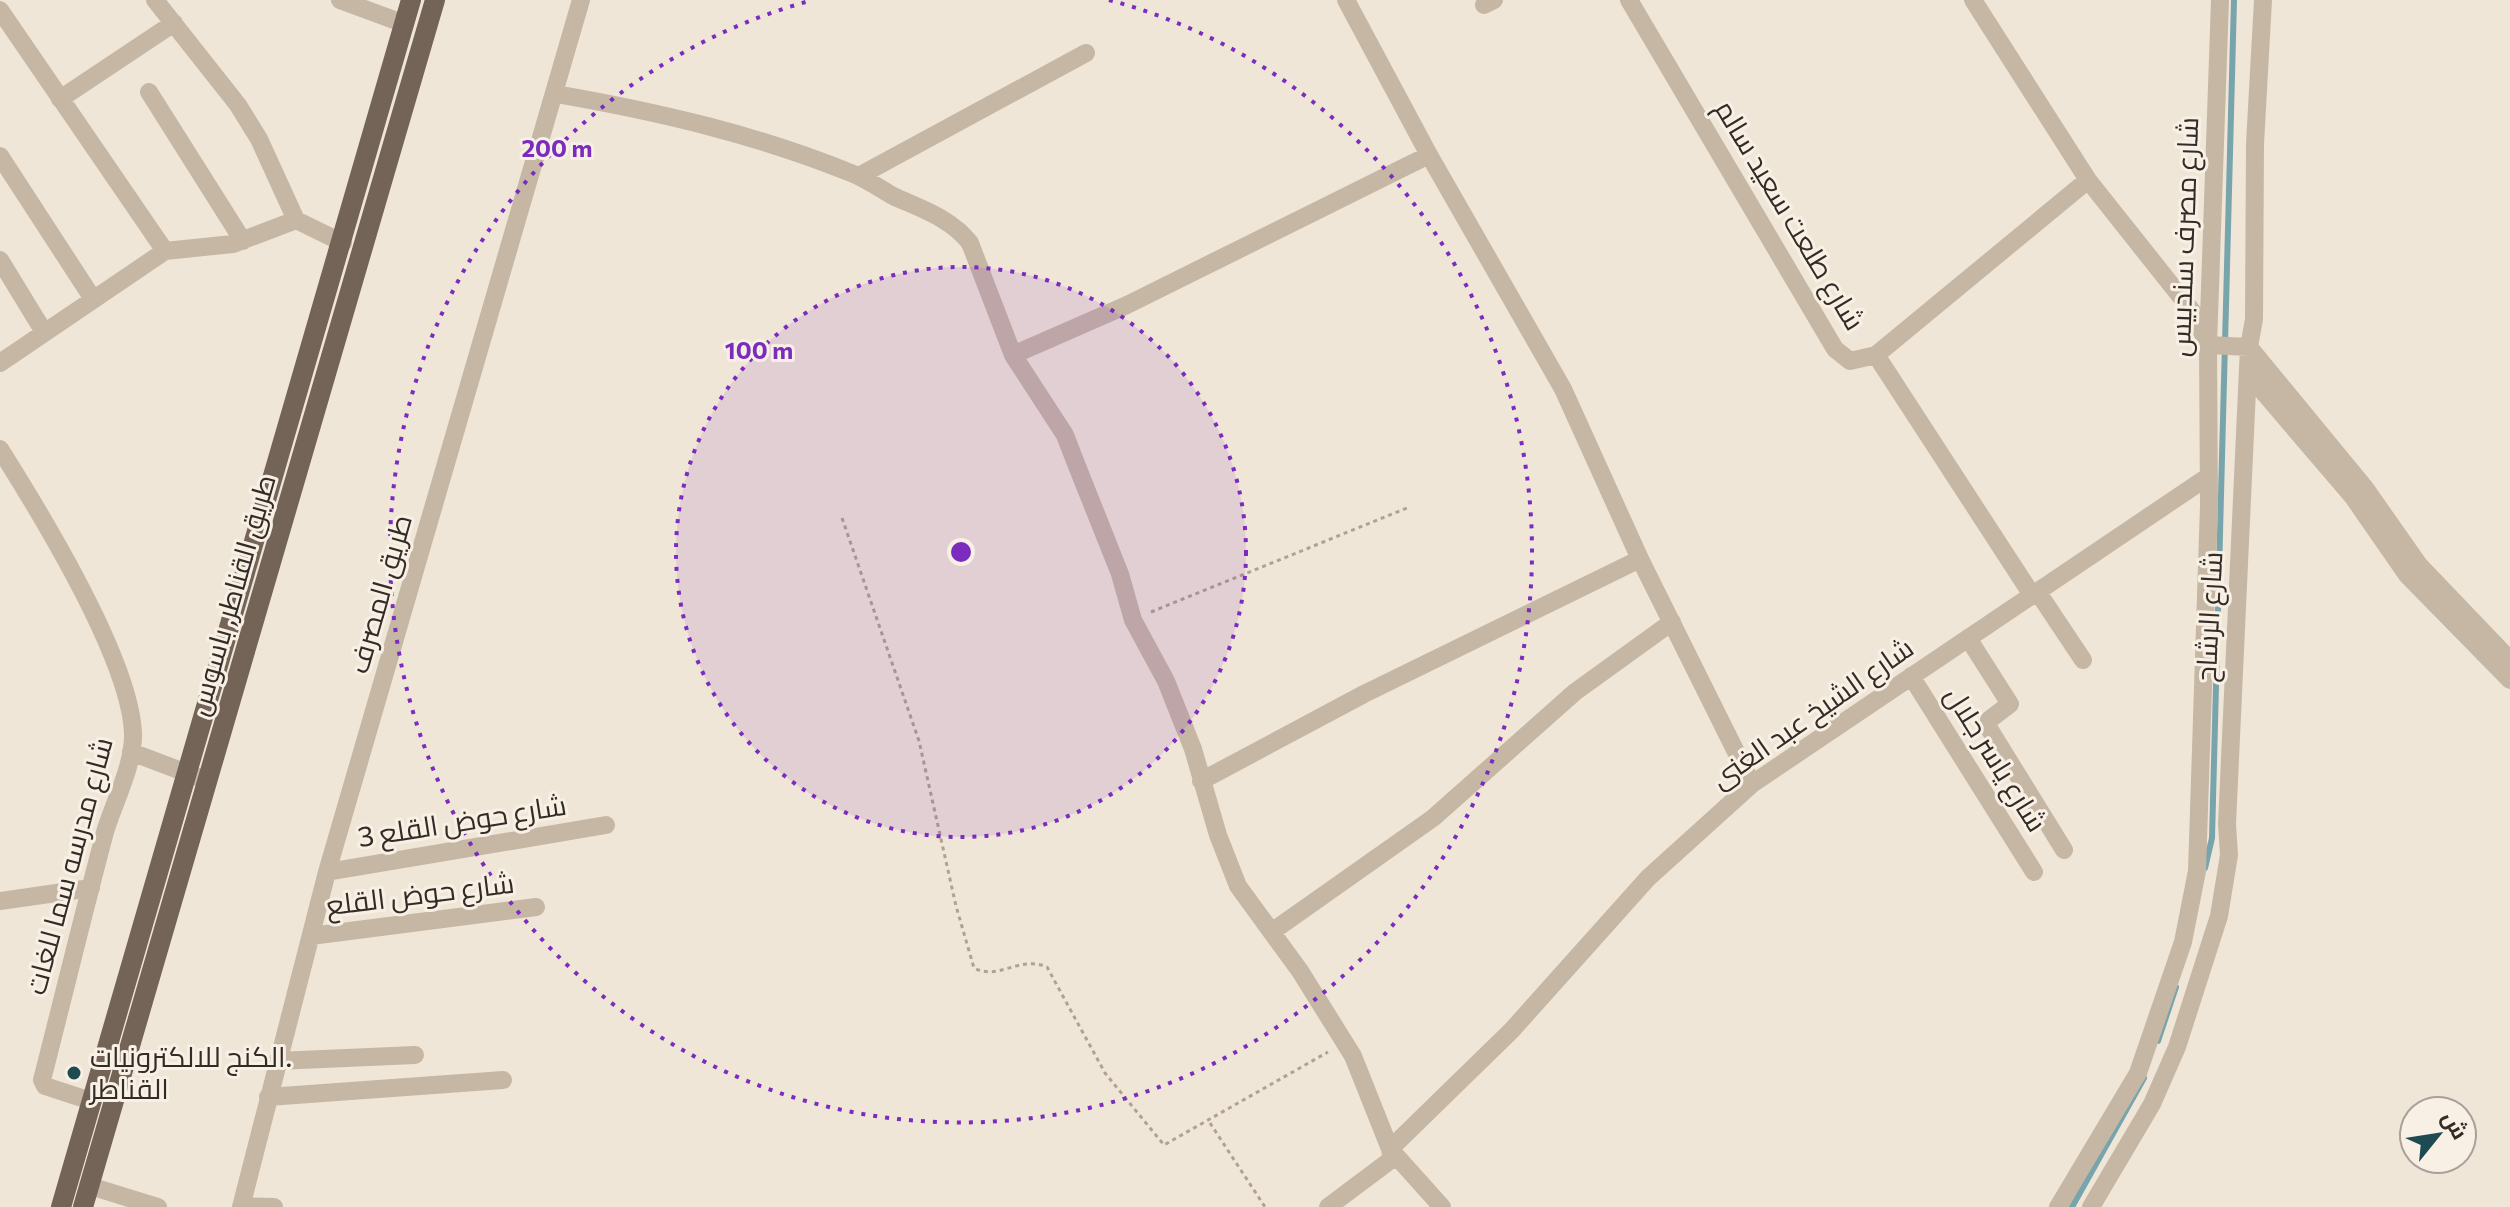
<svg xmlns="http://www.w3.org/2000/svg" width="2510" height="1207" font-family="Commissioner,Cairo,sans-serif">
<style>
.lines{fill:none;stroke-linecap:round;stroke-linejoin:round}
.stream{stroke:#78a4ab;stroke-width:6}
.path{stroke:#b2a18f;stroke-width:3;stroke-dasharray:4 4;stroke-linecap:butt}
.minor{stroke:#c6b7a5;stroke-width:18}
.major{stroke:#746357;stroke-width:20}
.ring{fill:none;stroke:#7b2cbf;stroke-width:4;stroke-dasharray:4 8}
.poi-dot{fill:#1e4a52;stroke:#f8f0e4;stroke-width:3}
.labels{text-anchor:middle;stroke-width:6;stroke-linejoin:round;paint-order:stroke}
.street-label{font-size:28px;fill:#332b26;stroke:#f8f0e4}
.poi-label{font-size:28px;fill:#332b26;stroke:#f8f0e4;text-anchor:start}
.centre{fill:#7b2cbf;stroke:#f8f0e4;stroke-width:4}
.ring-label{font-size:24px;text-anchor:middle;font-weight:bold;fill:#7b2cbf;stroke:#f8f0e4;stroke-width:6;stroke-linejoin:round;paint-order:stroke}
</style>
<rect width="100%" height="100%" fill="#efe6d8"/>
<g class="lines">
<path class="stream" d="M 2205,868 L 2212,838 L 2234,0
M 2158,1041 L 2176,987
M 2072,1207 L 2144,1078"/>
<path class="path" d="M 842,518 L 919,741 L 956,906 L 974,968 C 998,981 1020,955 1047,967 L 1105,1073 L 1164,1145 L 1328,1052
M 1151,612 L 1407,508
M 1210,1123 L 1265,1207"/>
<path class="minor" d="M 155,0 L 238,105 L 259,139 L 296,220
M 340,0 L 405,24
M 1346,0 L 1429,155 L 1563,389 L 1640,559 L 1752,784
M 1629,0 L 1835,349 L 1850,361 L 1876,355 L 2088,180
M 1973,0 L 2088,180 L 2192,311 L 2208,345 L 2249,347 L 2365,488 L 2419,565 L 2510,660
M 1484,5 L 1494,0
M 0,10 L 165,251
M 149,92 L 243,241
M 556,94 C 659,112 759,135 856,175 C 869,181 881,189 893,196 C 921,209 951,218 970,243 L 1013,355 L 1065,435 L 1075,461 L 1120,574 L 1133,620 L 1166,681 L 1193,749 L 1218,835 L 1238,886 L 1300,971 L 1353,1056 L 1390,1149 L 1392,1159 L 1328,1207
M 60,99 L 174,23
M 0,156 L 93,299
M 859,176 L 1086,53
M 0,260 L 44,332
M 1013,355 L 1127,305 L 1429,155
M 1876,355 L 2032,595
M 0,363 L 165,251 L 233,244 L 296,220 L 343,243
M 2248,374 L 2353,497 L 2407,575 L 2510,680
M 0,449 C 41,514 130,660 133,733 C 134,765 114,802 105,832 C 83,915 63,998 42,1080 L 45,1086 L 91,1101
M 2037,591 L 2083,660
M 1968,638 L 2010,704 L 1989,720 L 1988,727 L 2064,850
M 1911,676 L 2034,872
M 131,752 L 200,778
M 1201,781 L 1364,694 L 1640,559
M 327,872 L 606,825
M 0,901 L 91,888
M 1273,931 L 1433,818 L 1575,692 L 1672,622
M 311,936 L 536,907
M 277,1061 L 415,1055
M 268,1097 L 503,1080
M 1390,1149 L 1512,1030 L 1648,878 L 1752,784 L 2209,476
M 1390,1149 L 1442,1207
M 90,1186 L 158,1207
M 241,1206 L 274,1207
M 241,1207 L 327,872 L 581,0
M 2058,1207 L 2138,1073 L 2183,942 L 2197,871 L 2209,505 L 2208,345 L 2220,0
M 2091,1207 L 2152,1104 L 2177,1047 L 2219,916 L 2229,855 L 2227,824 L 2249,347 L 2254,319 L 2255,144 L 2263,0"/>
<path class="major" d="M 61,1207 L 411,0
M 83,1207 L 435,0"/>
</g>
<circle cx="961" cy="552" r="285" fill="#7b2cbf" fill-opacity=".12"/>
<g class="ring">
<circle cx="961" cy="552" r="285"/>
<path d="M1109 0A571 571 0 1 1 813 0"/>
</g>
<circle class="poi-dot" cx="74" cy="1073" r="8"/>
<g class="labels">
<g class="street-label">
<text transform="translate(1790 215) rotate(59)" y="10">شارع طلعت سعيد سالم</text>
<text transform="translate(2184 237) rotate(-88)" y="10">شارع مصرف سندبيس</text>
<text transform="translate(380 594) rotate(-74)" y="10">طريق المصرف</text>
<text transform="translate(232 595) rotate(-74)" y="10">طريق القناطر, باسوس</text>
<text transform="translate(2209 617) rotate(-87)" y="10">شارع الرشاح</text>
<text transform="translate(1812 713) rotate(-35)" y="10">شارع الشيخ عبد الغنى</text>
<text transform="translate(1996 759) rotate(58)" y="10">شارع ياسر جلال</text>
<text transform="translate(462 821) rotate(-9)" y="10">شارع حوض القلع 3</text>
<text transform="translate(69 866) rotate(-75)" y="10">شارع مدرسه سما للغات</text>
<text transform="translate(420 894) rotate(-7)" y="10">شارع حوض القلع</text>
</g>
<g class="poi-label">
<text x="90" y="1067">الكنج للالكترونيات.<tspan x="90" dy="32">القناطر</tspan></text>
</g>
</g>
<circle cx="961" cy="552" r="12" class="centre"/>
<g class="ring-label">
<text x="557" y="157">200 m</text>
<text x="759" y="359">100 m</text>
</g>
<g transform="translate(2438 1135) rotate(60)"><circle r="38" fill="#f8f0e4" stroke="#a9a198" stroke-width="2"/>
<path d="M0-6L14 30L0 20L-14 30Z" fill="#1e4a52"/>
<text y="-12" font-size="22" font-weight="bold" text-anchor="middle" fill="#332b26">ش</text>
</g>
</svg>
